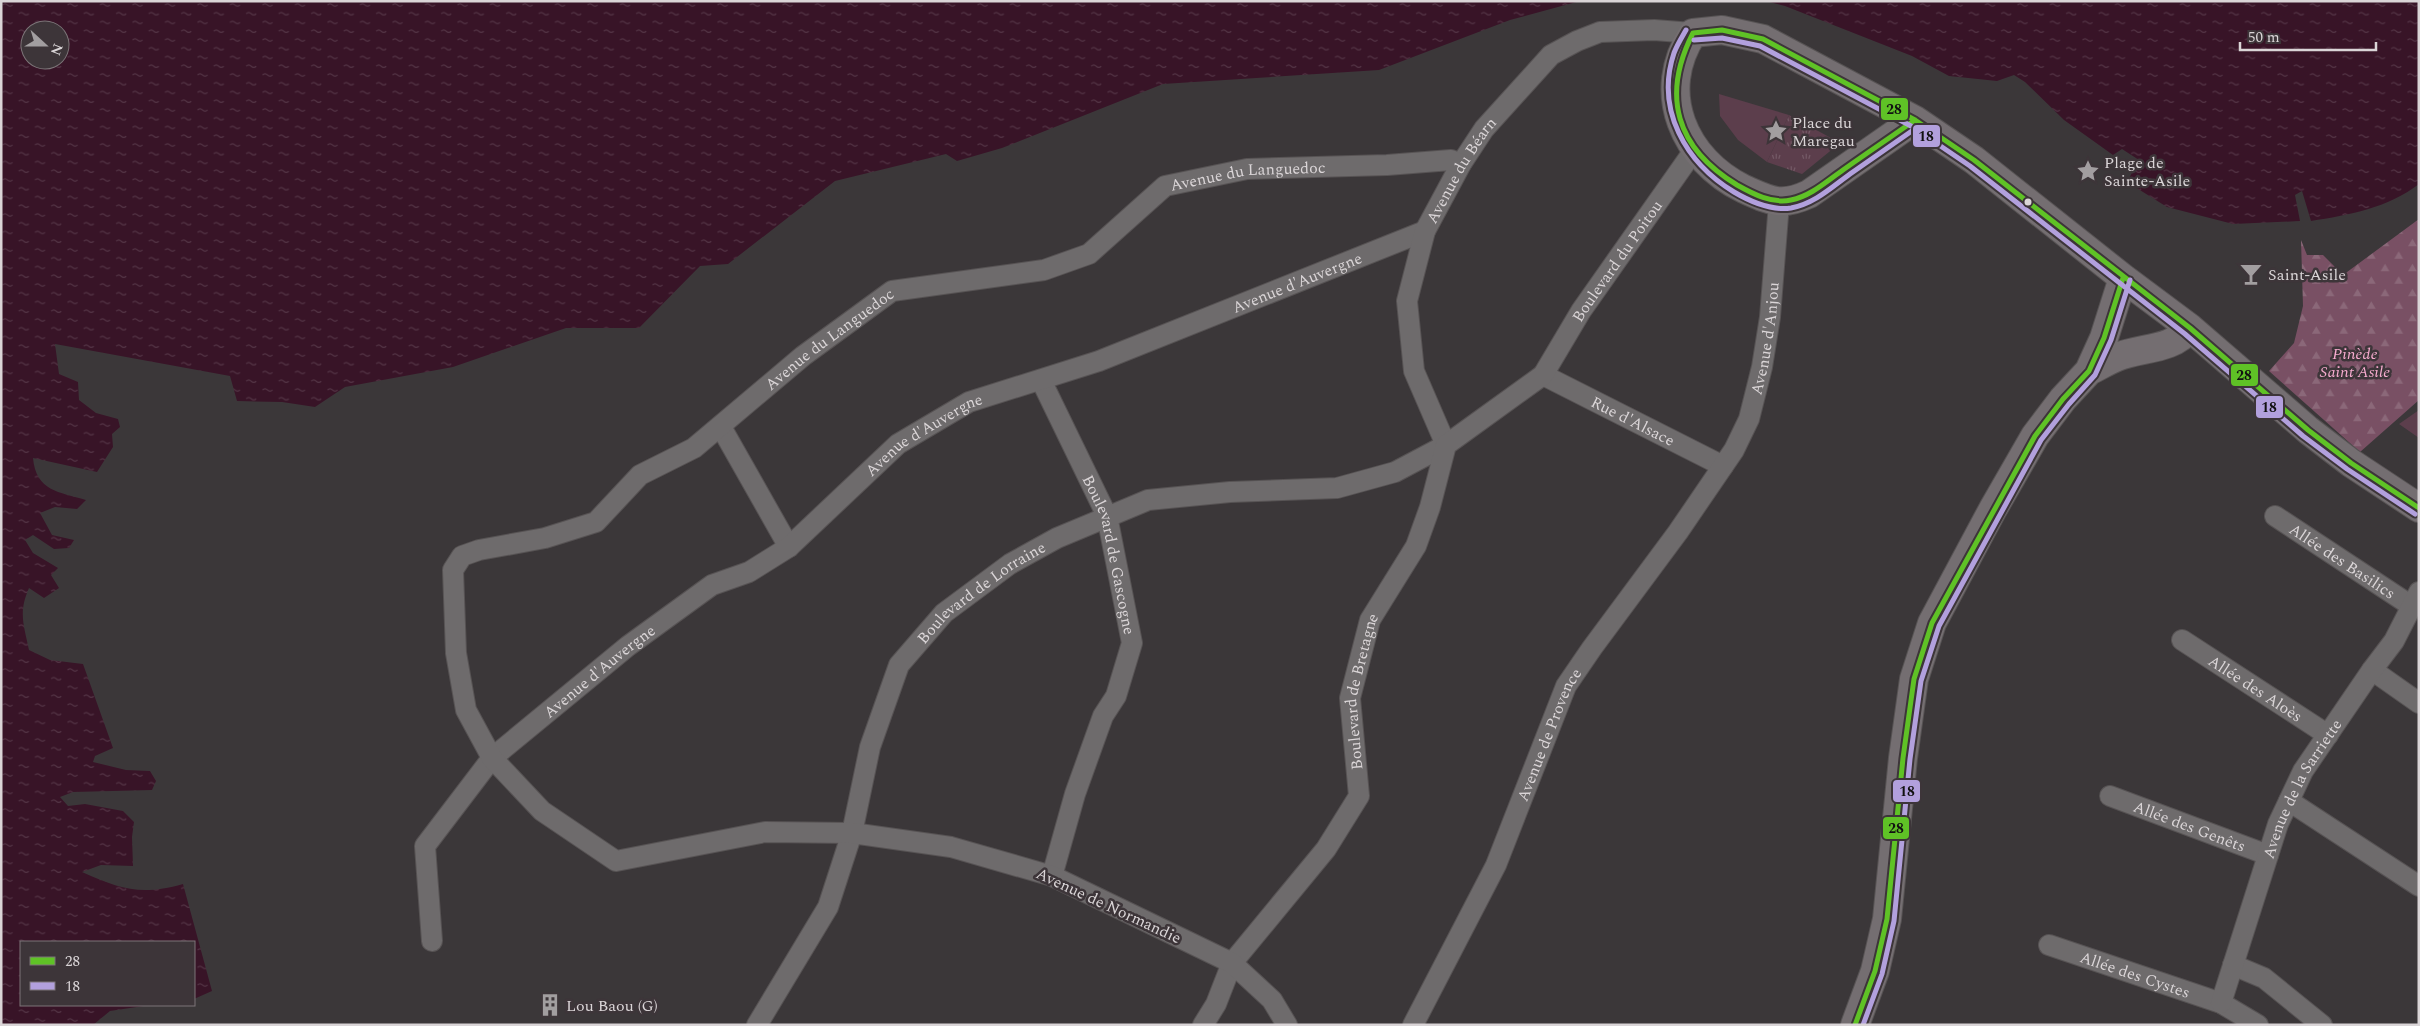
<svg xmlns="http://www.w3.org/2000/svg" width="2420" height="1026" font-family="Spectral,serif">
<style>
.forest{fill:url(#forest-firs)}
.park{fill:url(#park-tufts)}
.garden{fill:#5c3e4c}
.water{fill:url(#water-ripples);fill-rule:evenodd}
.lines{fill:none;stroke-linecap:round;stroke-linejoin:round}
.street-casing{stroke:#575354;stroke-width:22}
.secondary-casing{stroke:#575354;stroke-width:30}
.street{stroke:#6e6b6c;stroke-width:20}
.secondary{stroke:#746e71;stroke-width:28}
.bus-1-casing{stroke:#3d3539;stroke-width:9}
.bus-2-casing{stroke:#3d3539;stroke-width:9}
.bus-1{stroke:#5fc226;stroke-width:5}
.bus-2{stroke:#b2a0dd;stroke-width:5}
.bus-dot{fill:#dad5d7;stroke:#3d3539;stroke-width:2}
.labels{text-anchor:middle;stroke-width:5;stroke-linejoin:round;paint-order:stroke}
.poi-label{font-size:16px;fill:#dad5d7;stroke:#3d3539;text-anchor:start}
.street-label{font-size:16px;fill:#dad5d7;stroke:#3d3539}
.park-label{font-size:16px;font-style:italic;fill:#f8acd0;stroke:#3d3539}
.line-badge{stroke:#3d3539;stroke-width:2}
.pale-badge-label{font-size:14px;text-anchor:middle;font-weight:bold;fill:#111}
</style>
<defs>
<pattern id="forest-firs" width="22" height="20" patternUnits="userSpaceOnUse" patternTransform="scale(1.25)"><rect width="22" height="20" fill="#795064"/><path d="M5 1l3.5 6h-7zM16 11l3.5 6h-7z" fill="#8b6879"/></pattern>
<pattern id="park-tufts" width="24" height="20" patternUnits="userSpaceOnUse" patternTransform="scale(1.25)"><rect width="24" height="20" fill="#5c3e4c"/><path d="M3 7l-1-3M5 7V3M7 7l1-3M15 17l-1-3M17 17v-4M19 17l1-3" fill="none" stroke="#735965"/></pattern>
<pattern id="water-ripples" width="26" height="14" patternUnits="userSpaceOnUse" patternTransform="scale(1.25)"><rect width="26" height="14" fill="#381427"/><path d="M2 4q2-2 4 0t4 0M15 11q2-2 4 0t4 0" fill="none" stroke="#543546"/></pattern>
</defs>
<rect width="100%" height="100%" fill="#3b3739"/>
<path class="forest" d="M 2419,219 L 2419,400 L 2360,452 L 2269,371 L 2294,343 L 2303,306 L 2301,240 L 2307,255 L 2323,255 L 2343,275 Z"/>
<path class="park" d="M 1789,115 L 1840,143 L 1802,174 L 1767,162 Z"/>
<path class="garden" d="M 1719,94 L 1789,115 L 1767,162 L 1738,140 L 1720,116 Z
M 2419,410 L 2419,438 L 2399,424 Z"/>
<path class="water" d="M 1,1 L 1580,1 L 1510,20 L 1379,70 L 1163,84 L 1002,148 L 957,161 L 946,154 L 835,181 L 728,264 L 700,266 L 639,328 L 566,328 L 453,367 L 345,387 L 315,407 L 282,402 L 237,401 L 230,376 L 55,344 L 59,374 L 78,382 L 79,400 L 96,413 L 118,419 L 120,427 L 112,434 L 113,447 L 97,472 L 33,458 C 36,491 59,492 86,500 L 77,509 L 55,507 L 40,513 L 52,535 L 74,540 L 69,548 L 54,549 L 33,535 L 25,540 L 33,553 L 58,568 L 51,575 L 59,588 L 44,598 L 29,588 C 18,613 24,625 29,650 L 50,660 L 83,664 L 113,748 L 95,756 L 93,762 L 126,770 L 150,771 L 156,781 L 152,790 L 73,792 L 60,797 L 68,806 L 85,804 L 123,811 L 134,822 L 132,837 L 133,866 L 101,865 L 82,872 C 120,889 141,896 183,884 L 212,991 L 194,999 L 194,942 L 21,942 L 21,1005 L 150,1005 L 110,1011 L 93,1025 L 1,1025 ZM 30,30 L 60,30 L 60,60 L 30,60 Z
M 1766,1 L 2419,1 L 2419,184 C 2388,208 2349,215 2311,221 L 2302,191 L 2295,195 L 2300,221 L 2233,224 L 2167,207 L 2127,182 L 2139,160 L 2122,149 L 2113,155 L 2064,120 L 2025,82 L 2014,75 L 1997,81 L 1949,76 L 1912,56 L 1785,6 Z"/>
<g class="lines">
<defs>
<g id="street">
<path id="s1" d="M 1543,375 L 1723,466"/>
<path id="s2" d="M 1041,380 L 1107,516 L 1132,643 L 1116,696 L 1103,716 L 1075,794 L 1052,876"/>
<path d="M 721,427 L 789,547"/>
<path id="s3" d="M 2275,516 L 2410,605"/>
<path id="s4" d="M 2182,640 L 2328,735"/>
<path d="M 2372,670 L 2419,703"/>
<path id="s5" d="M 2110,796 L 2268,855"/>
<path d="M 2289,801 L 2419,886"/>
<path id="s6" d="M 432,941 L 425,846 L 492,758 L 628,646 L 712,585 L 749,572 L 789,547 L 898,444 L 969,402 L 1099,361 L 1425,231"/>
<path id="s7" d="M 2049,945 L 2221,1003 L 2258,1025"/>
<path d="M 2233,965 L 2264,978 L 2322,1025"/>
<path id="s8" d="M 2221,1003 L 2278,824 L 2303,771 L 2372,670 L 2394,641 L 2419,592"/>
<path id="s9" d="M 757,1025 L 828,907 L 852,833 L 870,747 L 899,665 L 944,613 L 1010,564 L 1057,538 L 1148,500 L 1230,492 L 1337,488 L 1395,472 L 1446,445 L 1414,371 L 1407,301 L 1425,231 L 1461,164 L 1484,129 L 1551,55 L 1577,41 L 1600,32 L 1654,30 L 1693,33"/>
<path id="s10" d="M 1203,1025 L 1216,1004 L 1232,963 L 1326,849 L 1359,796 L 1350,698 L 1370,620 L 1416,546 L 1430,507 L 1446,445 L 1543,375 L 1581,311 L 1695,149"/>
<path id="s11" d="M 1287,1025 L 1272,1000 L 1232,963 L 1052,876 L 951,847 L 852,833 L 765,832 L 616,861 L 542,811 L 492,758 L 466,710 L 456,653 L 453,570 L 462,556 L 479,550 L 545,538 L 596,522 L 640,475 L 694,448 L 803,356 L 892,291 L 1044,270 L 1089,254 L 1165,186 L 1247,169 L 1387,165 L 1451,160 L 1461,164"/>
<path id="s12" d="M 1413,1025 L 1496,865 L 1566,686 L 1592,648 L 1678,532 L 1734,450 L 1749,419 L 1762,367 L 1770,317 L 1779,203"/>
</g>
<path id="secondary" d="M 1915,120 L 1809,194 C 1781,207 1771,201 1744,189 C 1684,160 1654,92 1693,33 L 1722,30 L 1763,39 L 1915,120 L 1974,160 L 2123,278 L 2190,328 L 2308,430 L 2351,463 L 2419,508
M 2089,371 C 2098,367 2107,361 2117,357 C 2141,347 2172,351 2190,328
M 1855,1025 L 1875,971 L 1887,919 L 1903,758 L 1914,679 L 1932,623 L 1993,509 L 2035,436 L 2063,399 L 2089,371 L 2104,338 L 2123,278"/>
</defs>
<use href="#street" class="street-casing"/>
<use href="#secondary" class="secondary-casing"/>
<use href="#street" class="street"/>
<use href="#secondary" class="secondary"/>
<defs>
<path id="bus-1" d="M 1693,33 L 1722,30 L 1763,39 L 1915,120 L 1974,160 L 2190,328 L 2308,430 L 2351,463 L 2419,508
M 1693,33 C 1661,96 1676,148 1737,185 C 1753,194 1772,204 1791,200 C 1811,196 1827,181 1843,170 C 1867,153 1891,137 1915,120
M 1855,1025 L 1875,971 L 1887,919 L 1903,758 L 1914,679 L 1932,623 L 2035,436 L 2063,399 L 2089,371 L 2104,338 L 2123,278"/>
<path id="bus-2" d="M 1686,30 C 1682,37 1677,45 1674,53 C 1655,110 1686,163 1734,192 C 1751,202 1771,211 1791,208 C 1814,204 1832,187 1850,174 C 1873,158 1896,142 1919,126
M 1694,40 L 1722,38 L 1760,46 L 1911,126 L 1970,166 L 2185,334 L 2303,436 L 2347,469 L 2415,514
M 1863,1025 L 1882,974 L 1894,921 L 1910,759 L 1921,681 L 1939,626 L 2041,440 L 2069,404 L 2095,375 L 2111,340 L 2130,280"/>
</defs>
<use href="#bus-1" class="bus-1-casing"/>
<use href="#bus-2" class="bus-2-casing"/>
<use href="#bus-1" class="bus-1"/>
<use href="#bus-2" class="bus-2"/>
</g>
<defs>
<symbol id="sight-bare" viewBox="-9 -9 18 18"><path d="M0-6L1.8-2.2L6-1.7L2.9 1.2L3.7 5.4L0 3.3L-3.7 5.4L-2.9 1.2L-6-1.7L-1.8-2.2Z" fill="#a29ea0" stroke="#3d3539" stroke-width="2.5" paint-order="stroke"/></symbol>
<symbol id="bar-bare" viewBox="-9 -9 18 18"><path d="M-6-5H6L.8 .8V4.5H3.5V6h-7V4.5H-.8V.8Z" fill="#a29ea0" stroke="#3d3539" stroke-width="2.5" paint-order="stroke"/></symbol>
<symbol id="building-bare" viewBox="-9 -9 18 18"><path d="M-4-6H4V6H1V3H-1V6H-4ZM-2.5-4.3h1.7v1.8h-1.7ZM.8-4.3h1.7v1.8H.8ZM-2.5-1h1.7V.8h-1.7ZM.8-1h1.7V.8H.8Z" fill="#a29ea0" stroke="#3d3539" stroke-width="2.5" paint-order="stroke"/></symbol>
</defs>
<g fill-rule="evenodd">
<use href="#sight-bare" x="1760" y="115" width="32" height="32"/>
<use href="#sight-bare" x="2072" y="155" width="32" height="32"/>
<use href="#bar-bare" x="2235" y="258" width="32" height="32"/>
<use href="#building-bare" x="534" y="989" width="32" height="32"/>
</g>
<circle class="bus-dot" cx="2028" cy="202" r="4.5"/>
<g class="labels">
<g class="poi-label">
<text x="1792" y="128">Place du<tspan x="1792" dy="18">Maregau</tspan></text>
<text x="2104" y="168">Plage de<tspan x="2104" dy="18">Sainte-Asile</tspan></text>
<text x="2268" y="280">Saint-Asile</text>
<text x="566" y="1011">Lou Baou (G)</text>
</g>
<g class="street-label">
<text dy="6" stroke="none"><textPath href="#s9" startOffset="1295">Avenue du Béarn</textPath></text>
<text dy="6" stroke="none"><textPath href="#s11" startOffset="2005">Avenue du Languedoc</textPath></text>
<text dy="6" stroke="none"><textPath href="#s10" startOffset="906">Boulevard du Poitou</textPath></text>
<text dy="6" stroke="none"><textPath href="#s6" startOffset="1154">Avenue d'Auvergne</textPath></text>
<text dy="6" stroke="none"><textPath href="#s12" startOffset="779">Avenue d'Anjou</textPath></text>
<text dy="6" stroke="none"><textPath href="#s11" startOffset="1539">Avenue du Languedoc</textPath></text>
<text dy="6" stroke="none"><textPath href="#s1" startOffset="101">Rue d'Alsace</textPath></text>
<text dy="6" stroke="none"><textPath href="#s6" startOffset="749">Avenue d'Auvergne</textPath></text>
<text dy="6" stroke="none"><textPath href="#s2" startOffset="189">Boulevard de Gascogne</textPath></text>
<text dy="6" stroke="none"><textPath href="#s3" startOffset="81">Allée des Basilics</textPath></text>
<text dy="6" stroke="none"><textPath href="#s9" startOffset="501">Boulevard de Lorraine</textPath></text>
<text dy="6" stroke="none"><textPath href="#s6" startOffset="344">Avenue d'Auvergne</textPath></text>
<text dy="6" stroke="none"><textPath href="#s4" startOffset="88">Allée des Aloès</textPath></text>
<text dy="6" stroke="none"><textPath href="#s10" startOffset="385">Boulevard de Bretagne</textPath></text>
<text dy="6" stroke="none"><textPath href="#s12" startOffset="321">Avenue de Provence</textPath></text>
<text dy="6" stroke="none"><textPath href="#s8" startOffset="230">Avenue de la Sarriette</textPath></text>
<text dy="6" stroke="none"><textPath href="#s5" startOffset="85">Allée des Genêts</textPath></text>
<text transform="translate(1109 905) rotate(25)" y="6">Avenue de Normandie</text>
<text dy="6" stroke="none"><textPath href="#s7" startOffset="91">Allée des Cystes</textPath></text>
</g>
<g class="park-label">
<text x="2355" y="359">Pinède<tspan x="2355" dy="18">Saint Asile</tspan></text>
</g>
</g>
<g class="line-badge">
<rect x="1880" y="97" width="29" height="24" rx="5" fill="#5fc226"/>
<rect x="1912" y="124" width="29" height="24" rx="5" fill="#b2a0dd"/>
<rect x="2230" y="363" width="29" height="24" rx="5" fill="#5fc226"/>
<rect x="2255" y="395" width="29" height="24" rx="5" fill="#b2a0dd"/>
<rect x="1892" y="779" width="29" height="24" rx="5" fill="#b2a0dd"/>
<rect x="1882" y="816" width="28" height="24" rx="5" fill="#5fc226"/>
</g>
<g class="pale-badge-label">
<text x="1894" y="114">28</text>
<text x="1926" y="141">18</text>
<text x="2244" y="380">28</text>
<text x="2269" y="412">18</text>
<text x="1907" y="796">18</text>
<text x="1896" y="833">28</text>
</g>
<rect width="2420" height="1026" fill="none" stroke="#dad5d7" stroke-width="5"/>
<rect x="20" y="941" width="175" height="65" fill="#3d3539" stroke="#7c7578"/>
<rect x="30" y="957" width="25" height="8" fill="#5fc226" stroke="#7c7578"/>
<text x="65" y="966" font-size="15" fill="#dad5d7">28</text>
<rect x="30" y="982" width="25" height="8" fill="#b2a0dd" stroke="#7c7578"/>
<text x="65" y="991" font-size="15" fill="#dad5d7">18</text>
<g transform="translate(45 45) rotate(111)"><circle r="24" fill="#3d3539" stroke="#7c7578"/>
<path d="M0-4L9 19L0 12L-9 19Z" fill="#a29ea0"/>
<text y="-8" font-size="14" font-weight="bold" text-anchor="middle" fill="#dad5d7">N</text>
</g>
<path d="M2240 42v8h136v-8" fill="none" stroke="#dad5d7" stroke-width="2.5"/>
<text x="2248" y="42" font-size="15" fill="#dad5d7" stroke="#3d3539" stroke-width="4" paint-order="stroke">50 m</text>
</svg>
